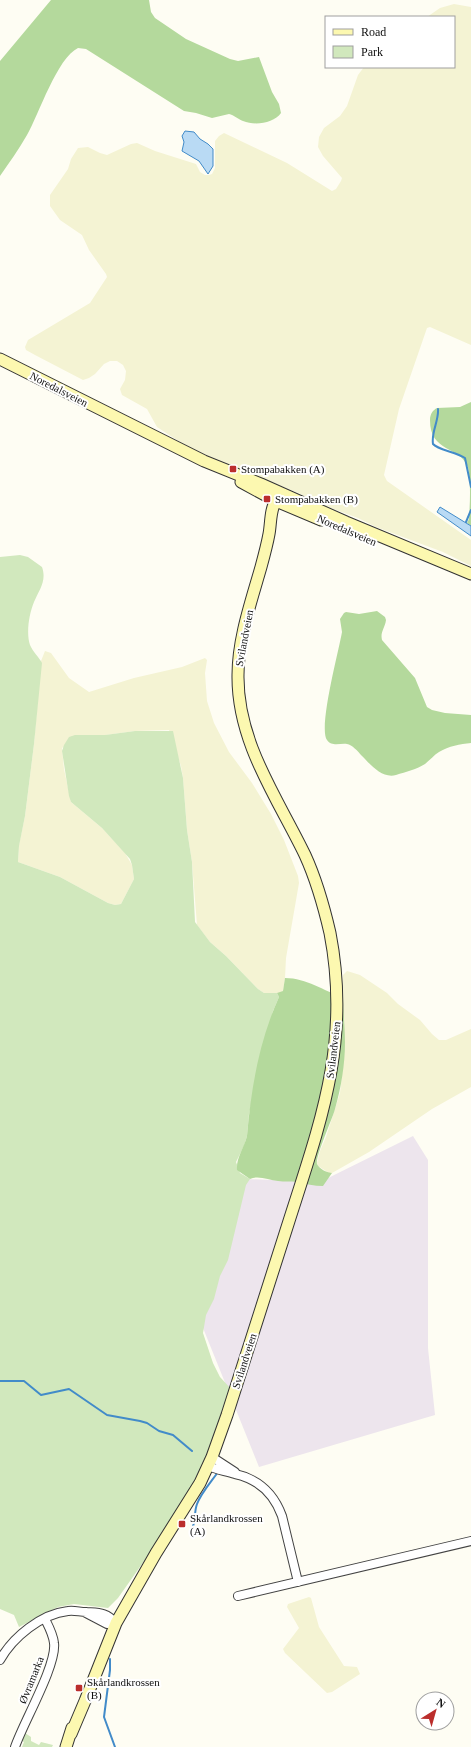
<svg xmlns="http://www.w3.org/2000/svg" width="471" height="1747" font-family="Georgia,serif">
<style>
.industrial{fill:#ede5ed}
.farmland{fill:#f4f3d3}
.green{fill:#d1e8bd}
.forest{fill:#b4d99c}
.water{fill:#b9daf4;stroke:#428bc9}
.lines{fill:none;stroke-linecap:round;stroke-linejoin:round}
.stream{stroke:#428bc9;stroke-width:2}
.street-casing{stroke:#434343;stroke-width:10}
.secondary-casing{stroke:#323232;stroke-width:13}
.street{stroke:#fff;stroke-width:8}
.secondary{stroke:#fcf8b0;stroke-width:11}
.poi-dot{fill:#bb2e2c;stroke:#fff;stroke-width:1.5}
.labels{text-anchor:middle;stroke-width:4;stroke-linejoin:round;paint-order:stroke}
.street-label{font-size:11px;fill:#101010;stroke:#fff}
.poi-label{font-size:11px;fill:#101010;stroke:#fff;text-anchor:start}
</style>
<rect width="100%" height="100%" fill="#fefdf3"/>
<path class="industrial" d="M 413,1136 L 428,1160 L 428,1348 L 435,1415 L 259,1467 L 201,1323 L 246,1179 L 320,1182 Z"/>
<path class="farmland" d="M 454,4 L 471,7 L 471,345 L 430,327 L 427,328 L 399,409 L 384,475 L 387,481 L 471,540 L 471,566 L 443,552 L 376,527 L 358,518 L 322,505 L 298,493 L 201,453 L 183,444 L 157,427 L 147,409 L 122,395 L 120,389 L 125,380 L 126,371 L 123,365 L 117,361 L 110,361 L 104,364 L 95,374 L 89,378 L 83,380 L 35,355 L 26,350 L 25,347 L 28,340 L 90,303 L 107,277 L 106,274 L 89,250 L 82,235 L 60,220 L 50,206 L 50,195 L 68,169 L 71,159 L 78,148 L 88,147 L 100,153 L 107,155 L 131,144 L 137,143 L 155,151 L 196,164 L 200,172 L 205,175 L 209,175 L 212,174 L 215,168 L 215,141 L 219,136 L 224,133 L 287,163 L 332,191 L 336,189 L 341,181 L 342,178 L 323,156 L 318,147 L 319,137 L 324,128 L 340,116 L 347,106 L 358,75 L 364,67 L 454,67 L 454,17 L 427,17 L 440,8 Z
M 45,651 L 51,653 L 69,678 L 89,692 L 134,678 L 182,667 L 205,658 L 207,660 L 205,673 L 207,701 L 214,723 L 229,752 L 252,783 L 271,814 L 284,840 L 298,876 L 299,883 L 286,958 L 285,978 L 283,991 L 281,993 L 264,993 L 258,989 L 226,956 L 210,942 L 197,925 L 192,862 L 187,830 L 183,778 L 181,766 L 169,730 L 135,731 L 98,736 L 82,735 L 62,748 L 64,769 L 71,802 L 102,828 L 125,853 L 132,865 L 134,879 L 121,904 L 115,905 L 108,903 L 60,877 L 18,862 L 19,845 L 25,816 L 34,744 L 41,661 Z
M 347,971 L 360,975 L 387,993 L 398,1004 L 420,1020 L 432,1034 L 439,1040 L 446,1040 L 471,1029 L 471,1087 L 432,1109 L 369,1152 L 332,1173 L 329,1173 L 318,1166 L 317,1163 L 320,1151 L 326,1137 L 340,1093 L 344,1055 L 342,982 L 343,975 Z
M 309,1597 L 311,1598 L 319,1627 L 344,1666 L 357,1667 L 360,1674 L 332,1692 L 327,1693 L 285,1653 L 283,1649 L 299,1628 L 287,1607 L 288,1604 Z"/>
<path class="green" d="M 20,555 L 28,557 L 42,567 C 47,581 39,590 34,602 C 29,614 26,633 30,645 C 33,652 39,657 42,663 L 34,744 L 25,816 L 19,846 L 18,862 L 60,877 L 108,903 L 115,905 L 121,904 L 134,879 L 132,865 L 130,859 L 102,828 L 71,802 L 69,796 L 62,751 L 64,745 L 69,737 L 75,735 L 105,735 L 135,731 L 173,731 L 183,778 L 187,830 L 192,862 L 195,922 L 210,942 L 226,956 L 258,989 L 264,993 L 277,993 L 279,997 L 273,1011 L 249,1114 L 247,1136 L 244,1146 L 236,1162 L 240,1173 L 250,1179 L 246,1185 L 228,1260 L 220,1276 L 214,1299 L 206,1315 L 203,1333 L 213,1363 L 220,1377 L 232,1390 L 212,1451 L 181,1509 L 118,1598 L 108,1608 L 74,1604 L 58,1607 L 19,1627 L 14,1615 L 0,1609 L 0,557 Z
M 25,1733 L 31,1737 L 31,1741 L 39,1745 L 41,1742 L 53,1745 L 52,1747 L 22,1747 L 24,1742 L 21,1740 Z"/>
<path class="forest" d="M 51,0 L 149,0 L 151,12 L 155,18 L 186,39 L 230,59 L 238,61 L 259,57 L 272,92 L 279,104 L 281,113 C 274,123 255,126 243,121 C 238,119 234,115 229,114 L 212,118 L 196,113 L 184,111 L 86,49 L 78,48 C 57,58 39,114 27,135 C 19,149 9,163 0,176 L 0,61 Z
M 471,402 L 471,526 L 467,523 L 469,519 C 470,503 471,482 468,467 C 459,445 430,453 430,420 C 430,414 433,410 437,408 L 460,407 Z
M 377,611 L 385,617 L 386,620 C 385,628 380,632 382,640 L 415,678 L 427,707 L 432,710 L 445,713 L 471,715 L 471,743 C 460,744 449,746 439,752 C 434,755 430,760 425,764 C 417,769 406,772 396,775 C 382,779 370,764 361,755 C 358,751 352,745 347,744 C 340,743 332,747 327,740 C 318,728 339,650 342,632 L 340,619 L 344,613 L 346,612 L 359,614 Z
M 285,978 C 307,978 323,991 343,997 C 343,1012 345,1027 345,1042 C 345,1065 341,1088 335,1109 C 332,1120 315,1157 317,1164 C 319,1169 328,1173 332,1173 L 323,1186 C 314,1186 306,1184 297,1182 C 291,1181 284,1182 278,1181 C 269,1180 258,1175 250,1179 L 237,1170 C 236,1158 244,1148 247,1136 C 251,1089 259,1041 279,997 L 277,993 L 283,991 Z"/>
<path class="water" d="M 185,131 L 194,132 L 200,139 L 208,144 L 213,149 L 213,166 L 208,174 L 199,161 L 182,151 L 184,142 L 182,136 Z
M 440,507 L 471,526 L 471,536 L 437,512 Z"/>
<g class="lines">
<path class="stream" d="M 438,409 C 439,421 431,432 433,444 C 438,450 456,452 465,458 L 471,487
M 466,522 L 471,510
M 0,1381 L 24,1381 L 41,1395 L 69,1389 L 107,1415 L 140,1421 L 147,1423 L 159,1431 L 173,1435 L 192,1451
M 193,1526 C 196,1519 194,1512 197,1504 C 201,1493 211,1482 218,1472
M 110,1659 L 110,1670 L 104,1717 L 115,1747"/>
<defs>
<path id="street" d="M 212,1457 L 235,1472
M 208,1466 C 217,1470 226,1471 235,1474 C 258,1479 274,1494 282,1516 L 298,1582
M 238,1596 L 471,1541
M 0,1660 C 13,1637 41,1614 68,1611 C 74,1610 80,1612 86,1612 C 99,1613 106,1612 116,1623 L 107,1624 L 86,1613
M 15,1747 C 23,1723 57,1665 54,1643 C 53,1634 49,1627 45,1619"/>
<path id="secondary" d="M 0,359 L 204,461 L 261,484 L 346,522 L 471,574
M 241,482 L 276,501 L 321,520
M 71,1734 L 85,1701 L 116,1623 L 156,1553 L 200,1483 L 212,1457 L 227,1415 C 247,1351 268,1286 289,1221 C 321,1121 351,1041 330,933 C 324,907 316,879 305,855 C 277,797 237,742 238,675 C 238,639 251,602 261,567 C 264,556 267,545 269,534 C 271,524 270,509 276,501 C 278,498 281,497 284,495
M 66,1747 L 72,1728"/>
</defs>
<use href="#street" class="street-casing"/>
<use href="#secondary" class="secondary-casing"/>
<use href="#street" class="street"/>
<use href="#secondary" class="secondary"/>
</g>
<g class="poi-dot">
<rect x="229" y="465" width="8" height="8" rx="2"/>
<rect x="263" y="495" width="8" height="8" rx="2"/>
<rect x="178" y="1520" width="8" height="8" rx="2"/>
<rect x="75" y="1684" width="8" height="8" rx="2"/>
</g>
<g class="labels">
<g class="street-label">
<text transform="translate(59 389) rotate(27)" y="4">Noredalsveien</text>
<text transform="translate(347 530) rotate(23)" y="4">Noredalsveien</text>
<text transform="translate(244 638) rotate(-79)" y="4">Svilandveien</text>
<text transform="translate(333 1050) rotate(-83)" y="4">Svilandveien</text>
<text transform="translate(244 1361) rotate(-72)" y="4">Svilandveien</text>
<text transform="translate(31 1680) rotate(-68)" y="4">Øvramarka</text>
</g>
<g class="poi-label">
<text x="241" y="473">Stompabakken (A)</text>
<text x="275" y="503">Stompabakken (B)</text>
<text x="190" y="1522">Skårlandkrossen<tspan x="190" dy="13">(A)</tspan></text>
<text x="87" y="1686">Skårlandkrossen<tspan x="87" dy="13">(B)</tspan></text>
</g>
</g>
<rect x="325" y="16" width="130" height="52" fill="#ffffff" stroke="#9f9f9f"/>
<rect x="333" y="29" width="20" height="6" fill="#fcf8b0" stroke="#9f9f9f"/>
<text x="361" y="36" font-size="12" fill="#101010">Road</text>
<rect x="333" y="46" width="20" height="12" fill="#d1e8bd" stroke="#9f9f9f"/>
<text x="361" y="56" font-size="12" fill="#101010">Park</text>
<g transform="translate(435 1711) rotate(37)"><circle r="19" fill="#ffffff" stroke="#9f9f9f"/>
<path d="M0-3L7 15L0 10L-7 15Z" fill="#bb2e2c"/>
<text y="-6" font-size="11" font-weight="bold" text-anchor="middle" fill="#101010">N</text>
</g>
</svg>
